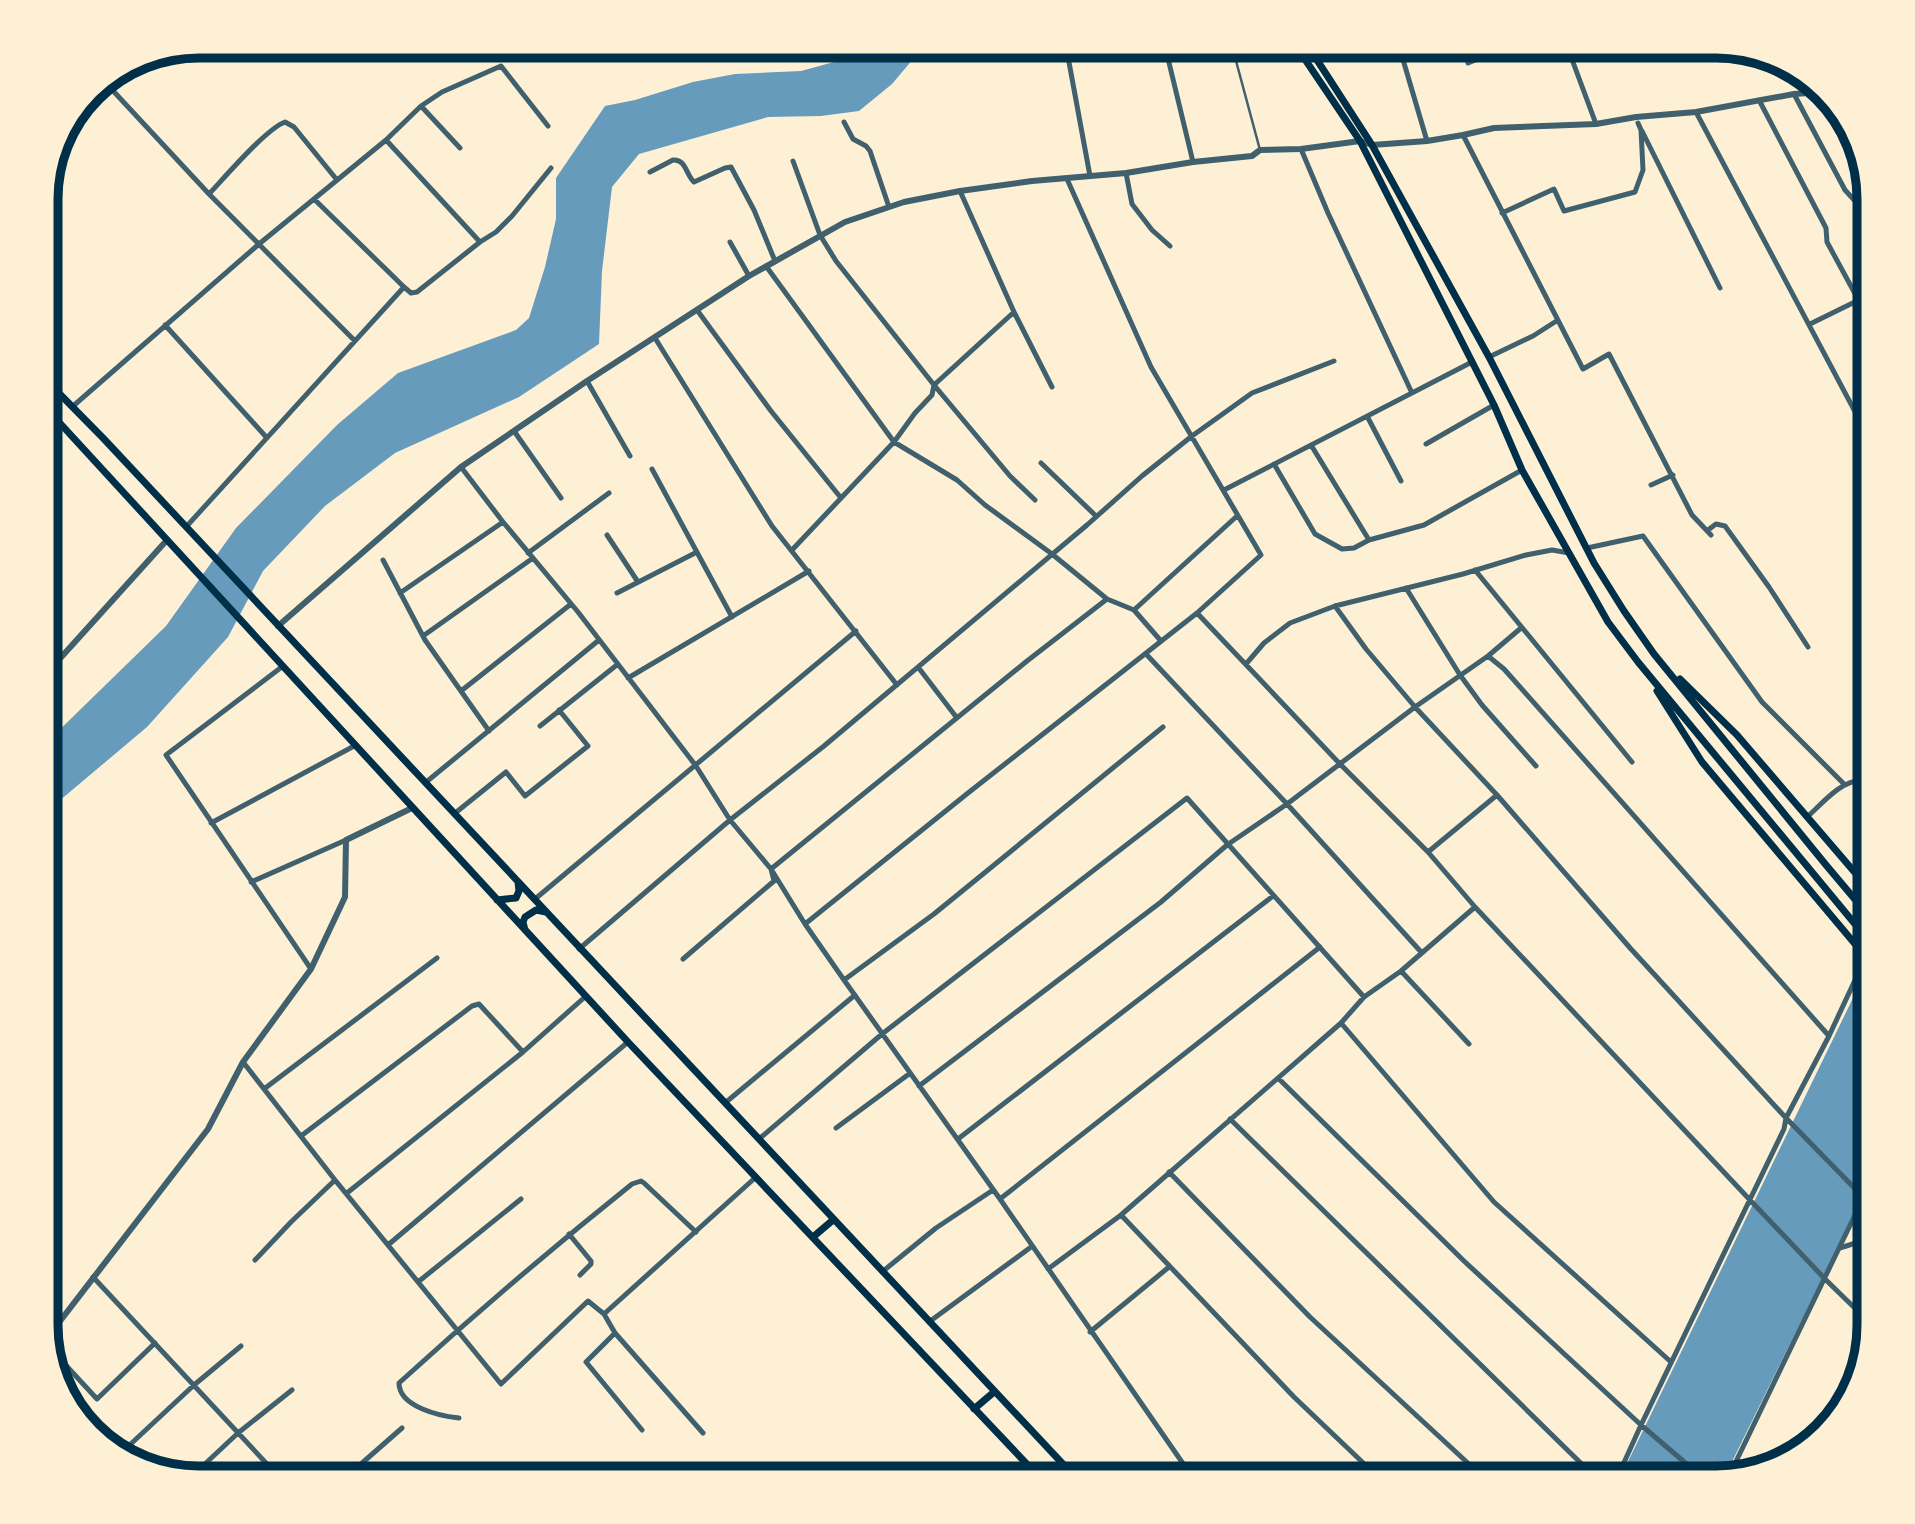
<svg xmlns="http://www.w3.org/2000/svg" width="1915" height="1524" font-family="'Varela Round',sans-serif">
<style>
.water{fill:#669bbc}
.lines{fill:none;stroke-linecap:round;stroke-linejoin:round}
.service{stroke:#3f606c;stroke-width:2.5}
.minor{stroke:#3f606c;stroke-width:5}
.tertiary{stroke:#3f606c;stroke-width:6}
.secondary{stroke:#003049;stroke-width:7}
.rim{fill:none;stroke:#003049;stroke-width:9}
</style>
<rect width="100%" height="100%" fill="#fdf0d5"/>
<path class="water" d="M 855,46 L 921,46 L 919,52 L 892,84 L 859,111 L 821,116 L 768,117 L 639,154 L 612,187 L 602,271 L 599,344 L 519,397 L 395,453 L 325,506 L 263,571 L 228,637 L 147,727 L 46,812 L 46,743 L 166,626 L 236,528 L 337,425 L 398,373 L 516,330 L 529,318 L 545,267 L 556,219 L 556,178 L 605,106 L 635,100 L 693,82 L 735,74 L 801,71 L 834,62 Z
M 1869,965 L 1869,1183 L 1725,1476 L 1716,1478 L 1620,1478 Z"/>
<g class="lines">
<path class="service" d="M 1232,46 L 1260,150"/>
<path class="minor" d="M 1066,46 L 1090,176
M 1165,46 L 1193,162
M 1399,46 L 1427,141
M 1567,46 L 1596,124
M 1468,63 L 1497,51
M 103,80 L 209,194 L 355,341
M 1794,94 L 1845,190 L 1866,213 L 1869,219
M 1759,100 L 1826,228 L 1827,242 L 1859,301
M 421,106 L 460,148
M 1696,112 L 1869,438
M 844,122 L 853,139 L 866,146 L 870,151 L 889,207
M 1642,131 L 1720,288
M 1463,135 L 1583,369 L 1609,354 L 1692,515 L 1711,535
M 386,140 L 480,242
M 1301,149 L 1328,213 L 1412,393
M 793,161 L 820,235 L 836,261 L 934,385 L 1010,476 L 1035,500
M 650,172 L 673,160 C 686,159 686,175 694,182 L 725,168 L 731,167 L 754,210 L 775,261
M 1126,173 L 1132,204 L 1152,230 L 1170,246
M 960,191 L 1014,312 L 1052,387
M 209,194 C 225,177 266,129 285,122 L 294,127 L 337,180
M 1502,213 L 1554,189 L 1564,211 L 1635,192 L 1643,170 L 1641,130 L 1638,123
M 730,242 L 749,276
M 766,266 L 894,442 L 957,480 L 985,505 L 1052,554 L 1107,599 L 1134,610 L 1161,641
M 404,287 L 411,293 L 417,292 L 480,242 L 496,232 L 512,216 L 551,168
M 697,310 L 771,411 L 841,498
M 1810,324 L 1869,295
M 165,325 L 267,438
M 655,338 L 772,526 L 897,685
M 1489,357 L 1533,336 L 1558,320
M 587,381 L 630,456
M 72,407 L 259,244 L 386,140 L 421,106 L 442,92 L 501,66 L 548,126
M 1367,416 L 1401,481
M 1859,418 L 1869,414
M 514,431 L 561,498
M 46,436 L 60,423
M 1426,444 L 1494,405
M 1311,445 L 1369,540 L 1424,525 L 1522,470
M 1041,463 L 1096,516
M 1274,464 L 1315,534 L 1342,549 L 1354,548 L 1369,540
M 461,467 L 503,522 L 578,612 L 696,766 L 730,820 L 771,869 L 805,924 L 844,980 L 1000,1199 L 1193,1478
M 652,469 L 732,617
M 1651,485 L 1673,475
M 1224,490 L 1472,362
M 186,527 L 404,287 L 314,199
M 1708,530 L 1716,524 L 1725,526 L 1769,587 L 1808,647
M 607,535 L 638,582
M 1587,548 L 1643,536 L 1762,702 L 1844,784
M 792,550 L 894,442 L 915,413 L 932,395 L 934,385 L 1014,312
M 528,553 L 609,493
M 383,560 L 425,640 L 489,731
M 1475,570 L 1632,762
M 1406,588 L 1460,675 L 1482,705 L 1536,766
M 400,593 L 503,522
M 617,593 L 697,552
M 1335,606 L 1366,649 L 1415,707 L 1497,795 L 1631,949 L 1786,1118 L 1869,1203
M 1134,610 L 1237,516
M 1197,613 L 1339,763 L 1428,852 L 1475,907 L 1750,1200 L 1825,1279 L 1869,1322
M 423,636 L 533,558
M 1146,654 L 1287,804 L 1422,953
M 1488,656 L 1504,669 L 1829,1036
M 1246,664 L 1264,643 L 1290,623 L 1335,606 L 1463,574 L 1526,555 L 1552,550 L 1569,553
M 283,666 L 166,755 L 311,969
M 918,667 L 957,718
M 628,678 L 809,571
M 461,691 L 571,604
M 540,726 L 618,664
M 425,783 L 599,640
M 454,814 L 506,772 L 525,796 L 588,746 L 559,710
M 1807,817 C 1823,803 1840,781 1862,780 L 1869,786
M 211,823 L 356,745
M 1428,852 L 1497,795
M 251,882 L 346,840
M 535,899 L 856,631
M 805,924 L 968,793 L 1197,613 L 1261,555 L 1151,367 L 1067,179
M 579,949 L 730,820 L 824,746 L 1087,525 L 1142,476 L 1192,436 L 1252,393 L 1334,361
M 683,959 L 774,881 L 771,869 L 1027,661 L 1107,599
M 1401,971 L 1469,1044
M 844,980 L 934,914 L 1163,727
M 1341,1023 L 1494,1202 L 1671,1362
M 243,1062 L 335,1180 L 501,1384 L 588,1301 L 604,1314 L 615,1333 L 703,1433
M 1278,1078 L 1464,1261 L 1641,1425 L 1703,1478
M 919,1086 L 1161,902 L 1227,845 L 1287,804 L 1415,707 L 1488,656 L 1521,628
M 264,1089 L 437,958
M 725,1103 L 855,995
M 1230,1119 L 1596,1478
M 836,1128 L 909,1074
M 301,1136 L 472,1006 L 479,1004 L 523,1052
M 759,1139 L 882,1034 L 1187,798 L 1364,997
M 958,1139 L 1273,896
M 1169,1172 L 1310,1317 L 1484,1478
M 347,1193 L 523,1052 L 586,996
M 1000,1199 L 1320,947
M 1121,1215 L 1294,1397 L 1379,1478
M 569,1234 L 591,1261 L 591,1264 L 580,1275
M 388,1245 L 628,1042
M 1840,1248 C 1853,1244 1862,1242 1869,1231
M 255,1260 L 291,1222 L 335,1180
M 1048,1269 L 1121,1215 L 1341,1023 L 1364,997 L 1401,971 L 1475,907
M 882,1272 L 936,1228 L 993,1190
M 93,1277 L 280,1478
M 418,1282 L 521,1199
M 604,1314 L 756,1177
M 929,1322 L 1031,1247
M 1090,1332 L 1169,1267
M 615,1333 L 586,1362 L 642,1430
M 49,1347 L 97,1399 L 155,1343
M 459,1418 C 440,1416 399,1407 399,1383 C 475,1314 552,1248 632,1184 L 641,1181 L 644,1183 L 696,1232
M 120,1454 L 194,1385 L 241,1346
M 1729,1476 L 1869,1186
M 191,1477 L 238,1433 L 292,1390
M 345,1478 L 402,1428
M 1617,1478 L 1641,1425 L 1784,1129 L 1786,1118 L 1829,1036 L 1869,950"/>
<path class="tertiary" d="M 54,157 L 120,70
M 278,626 L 461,467 L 587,381 L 749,276 L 845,222 L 904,202 L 960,191 L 1032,181 L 1126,173 L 1193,162 L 1252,156 L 1260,150 L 1301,149 L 1360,141 L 1372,145 L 1427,141 L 1463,135 L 1494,128 L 1596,124 L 1636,117 L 1696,112 L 1794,94 L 1824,92
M 46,674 L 167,540
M 47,1338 L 208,1129 L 243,1062 L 311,969 L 345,897 L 346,840 L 412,808"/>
<path class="secondary" d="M 1296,46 L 1360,141 L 1494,405 L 1522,470 L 1608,622 L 1638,662 L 1869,941
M 1308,46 L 1372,145 L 1489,357 L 1594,563 L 1624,611 L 1654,654 L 1826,865 L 1869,916
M 46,380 L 104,439 L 1076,1478
M 46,408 L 628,1042 L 1040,1478
M 1680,679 L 1737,735 L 1869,889
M 1657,691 L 1702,762 L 1866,957
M 497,900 L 516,898 L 519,891 L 518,882
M 525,930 L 523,922 L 525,917 L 536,910 L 546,912
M 813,1237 L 833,1220
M 974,1409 L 994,1392"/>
</g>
<path d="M0 0H1915V1524H0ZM199 58H1716A141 141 0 0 1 1857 199V1325A141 141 0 0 1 1716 1466H199A141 141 0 0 1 58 1325V199A141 141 0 0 1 199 58Z" fill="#fdf0d5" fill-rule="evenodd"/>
<path class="rim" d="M199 58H1716A141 141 0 0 1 1857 199V1325A141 141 0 0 1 1716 1466H199A141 141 0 0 1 58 1325V199A141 141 0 0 1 199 58Z"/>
</svg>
